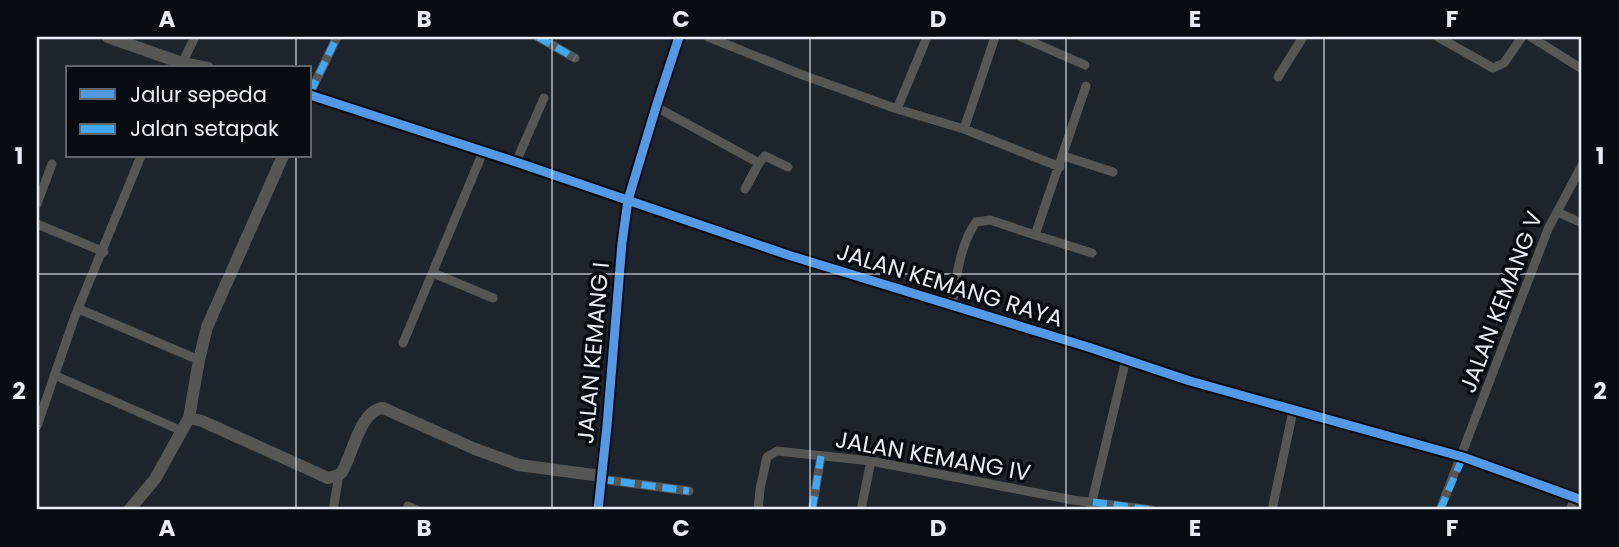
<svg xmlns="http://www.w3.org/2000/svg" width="1619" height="547" font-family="Poppins,sans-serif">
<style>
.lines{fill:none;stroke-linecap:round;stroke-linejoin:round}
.minor{stroke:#565655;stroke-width:9}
.tertiary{stroke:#565655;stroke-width:12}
.quiet{stroke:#3fa9f5;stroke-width:7;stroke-dasharray:14 7;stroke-linecap:butt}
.cycleway-casing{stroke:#070c12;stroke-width:13}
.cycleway{stroke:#5399e6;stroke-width:9}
.grid{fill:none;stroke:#e6edf7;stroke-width:2;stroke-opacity:0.55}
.labels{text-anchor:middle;stroke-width:7;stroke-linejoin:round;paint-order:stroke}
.street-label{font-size:23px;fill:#e6edf7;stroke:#070c12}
.neatline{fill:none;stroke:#e6edf7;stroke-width:2.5}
.grid-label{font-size:23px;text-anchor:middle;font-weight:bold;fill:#e6edf7}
</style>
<rect width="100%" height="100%" fill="#1e242b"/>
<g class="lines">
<path class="minor" d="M 538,37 L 575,58
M 708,37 L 800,74 L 897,109 L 964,129 L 1060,167
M 1021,37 L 1085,65
M 1438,37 L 1493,68 L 1504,63 L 1522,37
M 1531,37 L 1582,69
M 180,67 L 195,37
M 1278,77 L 1303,37
M 310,93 L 337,37
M 656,107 L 759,163 L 765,156 L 788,167
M 897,109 L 927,37
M 964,129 L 995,37
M 1064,156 L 1113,172
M 516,162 L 544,98
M 745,189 L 759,163
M 37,204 L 52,164
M 1557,212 L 1582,223
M 37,224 L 104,252
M 1035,235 L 1092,253
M 433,273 L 493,298
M 952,306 C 956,279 960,244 976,222 L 990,220 L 1035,235 L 1086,86
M 79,309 L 199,360
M 403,343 L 483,152
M 54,375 L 182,431
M 37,426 L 75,316 L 141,156
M 600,479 L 689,491
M 408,506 L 417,510
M 333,510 L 339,475
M 598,510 L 601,476
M 758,510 L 760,489 L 767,457 L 777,451 L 871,461 L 1073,500 L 1152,510
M 812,510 L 821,456
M 861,510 L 871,461
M 1090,510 L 1126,359
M 1272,510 L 1293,411
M 1440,510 L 1548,229 L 1582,165
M 1570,510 L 1575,498"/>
<path class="tertiary" d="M 108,37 L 182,63 L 208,68
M 310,95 L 516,162 L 788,255 L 1088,347 L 1190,381 L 1463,457 L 1582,500
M 189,418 L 202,421 L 328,478 L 339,475 L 342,472 C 353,454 360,410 383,408 L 475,449 L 519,465 L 601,476 L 607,426 L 622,243 L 628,200 L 656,107 L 679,37
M 129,510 L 155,479 L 189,418 L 199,360 L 207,327 L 283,156"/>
<path class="quiet" d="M 538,37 L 575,58
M 310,93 L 337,37
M 37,425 L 37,426
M 600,479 L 689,491
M 1093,502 L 1152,510
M 812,510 L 821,456
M 1440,510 L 1463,457"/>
<defs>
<path id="cycleway" d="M 310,95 L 516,162 L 788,255 L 1088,347 L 1190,381 L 1463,457 L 1582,500
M 598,510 L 607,426 L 622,243 L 628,200 L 656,107 L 679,37"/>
</defs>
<use href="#cycleway" class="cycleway-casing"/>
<use href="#cycleway" class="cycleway"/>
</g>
<path class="grid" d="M 296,37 L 296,68M 552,37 L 552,510M 810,37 L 810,510M 1066,37 L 1066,510M 1324,37 L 1324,510M 296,156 L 296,510M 37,274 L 1582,274"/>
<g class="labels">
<g class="street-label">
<text transform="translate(950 285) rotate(17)" y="8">JALAN KEMANG RAYA</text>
<text transform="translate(1501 302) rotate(-69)" y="8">JALAN KEMANG V</text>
<text transform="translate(593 353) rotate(-85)" y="8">JALAN KEMANG I</text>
<text transform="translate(933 456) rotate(10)" y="8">JALAN KEMANG IV</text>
</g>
</g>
<rect width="1619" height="547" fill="none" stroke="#070c12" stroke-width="77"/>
<rect x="66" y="66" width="245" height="91" fill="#070c12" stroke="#60666e" stroke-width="2"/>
<rect x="80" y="89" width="35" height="10" fill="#5399e6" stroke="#60666e" stroke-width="2"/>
<text x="130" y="102" font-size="21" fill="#e6edf7">Jalur sepeda</text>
<rect x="80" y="124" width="35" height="10" fill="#3fa9f5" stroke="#60666e" stroke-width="2"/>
<text x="130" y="136" font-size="21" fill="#e6edf7">Jalan setapak</text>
<rect x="38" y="38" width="1542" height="470" class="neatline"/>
<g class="grid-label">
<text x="167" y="27">A</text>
<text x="424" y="27">B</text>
<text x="681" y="27">C</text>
<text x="938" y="27">D</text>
<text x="1195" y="27">E</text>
<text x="1452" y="27">F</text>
<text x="19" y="164">1</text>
<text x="1600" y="164">1</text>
<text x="19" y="399">2</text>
<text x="1600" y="399">2</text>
<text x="167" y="536">A</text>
<text x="424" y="536">B</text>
<text x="681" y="536">C</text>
<text x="938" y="536">D</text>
<text x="1195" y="536">E</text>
<text x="1452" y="536">F</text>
</g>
</svg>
